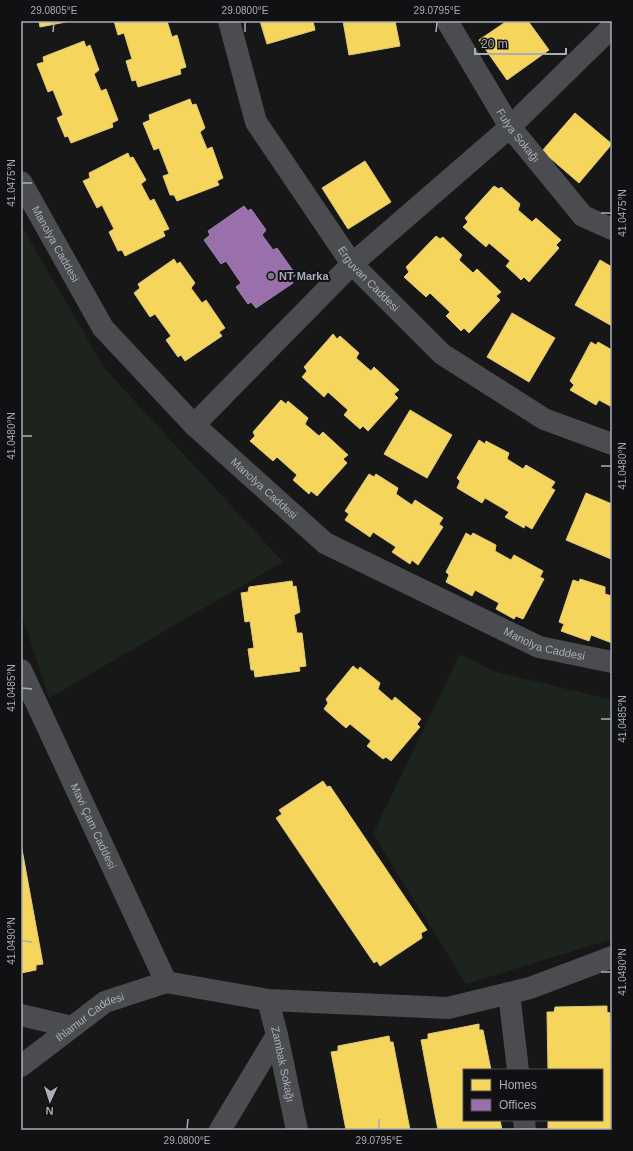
<svg xmlns="http://www.w3.org/2000/svg" width="633" height="1151" font-family="Helvetica,sans-serif">
<style>
.green{fill:#1d241e}
.homes{fill:#f6d55c;stroke:#dfc978}
.offices{fill:#9970ab;stroke:#9e82af}
.lines{fill:none;stroke-linecap:round;stroke-linejoin:round}
.street{stroke:#4b4c50;stroke-width:22}
.ticks{fill:none;stroke:#a8adb8;stroke-width:1.5}
.poi-dot{fill:#757880;stroke:#111113;stroke-width:1.5}
.labels{text-anchor:middle;stroke-width:4;stroke-linejoin:round;paint-order:stroke}
.street-label{font-size:11px;fill:#a8adb8;stroke:#111113}
.poi-label{font-size:11px;font-weight:bold;fill:#a8adb8;stroke:#111113;text-anchor:start}
.neatline{fill:none;stroke:#a8adb8;stroke-width:1.5}
.ticks-label{font-size:10px;text-anchor:middle;fill:#a8adb8}
</style>
<rect width="100%" height="100%" fill="#171717"/>
<path class="green" d="M 21,225 L 105,369 L 283,562 L 49,698 L 21,612 Z
M 460,654 L 493,671 L 612,700 L 612,939 L 466,984 L 373,834 Z"/>
<path class="homes" d="M 39,21 L 71,21 L 40,27 Z
M 114,21 L 167,21 L 172,37 L 177,35 L 186,67 L 180,69 L 181,74 L 138,87 L 136,80 L 132,81 L 126,61 L 132,59 L 124,33 L 118,35 Z
M 260,21 L 313,21 L 315,30 L 267,44 Z
M 343,21 L 395,21 L 400,46 L 349,55 Z
M 507,21 L 528,21 L 549,50 L 507,80 L 479,40 Z
M 84,41 L 86,47 L 90,45 L 99,70 L 94,74 L 101,91 L 106,89 L 118,120 L 112,123 L 113,127 L 71,143 L 68,136 L 65,137 L 57,118 L 63,115 L 53,90 L 48,92 L 37,64 L 44,62 L 43,57 Z
M 190,99 L 192,105 L 196,104 L 205,128 L 200,132 L 207,149 L 212,147 L 223,178 L 217,181 L 219,185 L 177,201 L 174,195 L 170,195 L 163,176 L 169,174 L 159,148 L 154,150 L 143,123 L 150,120 L 149,115 Z
M 575,113 L 612,144 L 579,183 L 542,151 Z
M 128,153 L 130,158 L 133,157 L 146,180 L 141,184 L 150,201 L 154,199 L 169,229 L 163,231 L 165,236 L 125,256 L 122,250 L 118,251 L 109,232 L 114,229 L 102,205 L 97,208 L 83,181 L 90,178 L 89,173 Z
M 365,161 L 391,202 L 348,229 L 322,188 Z
M 494,186 L 499,189 L 501,187 L 520,204 L 518,210 L 532,222 L 536,218 L 561,240 L 556,245 L 559,248 L 529,282 L 524,277 L 521,280 L 506,266 L 510,261 L 489,243 L 486,247 L 463,227 L 468,222 L 465,218 Z
M 436,236 L 440,239 L 443,237 L 462,255 L 459,260 L 473,273 L 477,269 L 501,292 L 496,296 L 500,300 L 469,333 L 464,328 L 461,331 L 446,316 L 450,312 L 430,293 L 426,297 L 404,277 L 409,272 L 406,267 Z
M 174,259 L 177,264 L 180,262 L 195,283 L 191,288 L 202,303 L 206,300 L 225,328 L 219,332 L 222,336 L 185,361 L 181,355 L 178,357 L 166,340 L 171,336 L 155,314 L 150,317 L 134,293 L 140,288 L 138,284 Z
M 600,260 L 612,267 L 612,326 L 575,305 Z
M 512,313 L 555,338 L 529,382 L 487,357 Z
M 333,334 L 337,339 L 340,336 L 359,353 L 356,358 L 371,371 L 374,367 L 399,390 L 394,394 L 398,398 L 368,431 L 363,426 L 360,429 L 344,415 L 348,410 L 328,392 L 324,397 L 302,377 L 307,371 L 304,367 Z
M 591,342 L 596,345 L 598,342 L 612,350 L 612,407 L 599,400 L 596,405 L 570,390 L 574,385 L 570,381 Z
M 281,400 L 286,404 L 288,401 L 308,418 L 305,424 L 319,436 L 323,432 L 348,455 L 343,459 L 347,463 L 317,496 L 311,491 L 309,494 L 293,480 L 297,475 L 277,457 L 273,461 L 250,441 L 255,436 L 253,432 Z
M 410,410 L 452,435 L 427,478 L 384,454 Z
M 479,440 L 485,444 L 486,441 L 509,453 L 507,459 L 523,469 L 526,465 L 555,482 L 551,488 L 555,490 L 532,529 L 525,525 L 524,528 L 505,517 L 509,512 L 485,498 L 482,503 L 457,488 L 460,481 L 457,478 Z
M 369,474 L 374,477 L 376,474 L 398,488 L 396,494 L 412,505 L 415,500 L 443,518 L 439,524 L 443,527 L 418,565 L 412,560 L 410,564 L 392,552 L 396,547 L 373,532 L 370,537 L 345,520 L 349,514 L 345,511 Z
M 586,493 L 612,504 L 611,559 L 566,540 Z
M 466,533 L 471,536 L 473,533 L 496,545 L 495,551 L 511,560 L 514,555 L 543,571 L 540,577 L 544,579 L 523,619 L 516,616 L 514,619 L 496,609 L 499,603 L 475,590 L 472,596 L 446,582 L 449,575 L 446,572 Z
M 580,579 L 605,587 L 605,594 L 612,596 L 612,643 L 591,635 L 589,641 L 561,631 L 564,624 L 559,622 L 573,580 L 579,582 Z
M 292,581 L 293,587 L 296,586 L 300,612 L 294,615 L 297,633 L 302,633 L 306,666 L 299,667 L 300,671 L 255,677 L 254,670 L 251,670 L 248,649 L 254,648 L 250,621 L 245,622 L 241,593 L 248,592 L 249,587 Z
M 353,666 L 358,670 L 360,667 L 380,683 L 378,689 L 392,701 L 395,697 L 421,719 L 417,724 L 420,727 L 391,761 L 386,757 L 383,759 L 367,746 L 371,741 L 350,724 L 346,728 L 324,709 L 328,703 L 326,699 Z
M 323,781 L 327,787 L 330,786 L 427,930 L 421,933 L 422,938 L 380,966 L 377,961 L 374,963 L 276,818 L 282,814 L 279,810 Z
M 21,844 L 43,964 L 36,965 L 36,970 L 21,973 Z
M 607,1006 L 607,1012 L 610,1013 L 612,1130 L 548,1130 L 548,1120 L 602,1120 L 602,1070 L 548,1070 L 547,1012 L 554,1012 L 555,1007 Z
M 479,1024 L 479,1030 L 483,1030 L 491,1070 L 464,1070 L 464,1120 L 500,1120 L 502,1130 L 438,1130 L 421,1040 L 428,1039 L 428,1034 Z
M 389,1036 L 390,1042 L 393,1042 L 410,1130 L 346,1130 L 331,1052 L 338,1051 L 338,1046 Z"/>
<path class="offices" d="M 244,206 L 248,211 L 251,209 L 266,230 L 262,235 L 273,250 L 277,248 L 296,275 L 290,279 L 293,283 L 256,308 L 251,302 L 248,304 L 236,287 L 241,283 L 226,261 L 221,264 L 204,240 L 210,235 L 208,231 Z"/>
<g class="lines">
<g class="street">
<path id="s1" d="M 229,21 L 256,122 L 352,264 L 442,354 L 544,419 L 612,444"/>
<path id="s2" d="M 447,21 L 510,127 L 583,216 L 612,229"/>
<path id="s3" d="M 21,182 L 103,328 L 194,425 L 325,543 L 539,647 L 612,662"/>
<path d="M 194,425 L 352,264 L 510,127 L 612,27"/>
<path id="s4" d="M 21,670 L 166,982"/>
<path d="M 509,993 L 518,1070"/>
<path id="s5" d="M 268,1000 L 277,1035 L 297,1130"/>
<path d="M 21,1015 L 72,1027"/>
<path id="s6" d="M 21,1066 L 105,1002 L 166,982 L 268,1000 L 448,1008 L 530,988 L 612,957"/>
<path d="M 524,1120 L 525,1130"/>
<path d="M 220,1130 L 277,1035"/>
</g>
</g>
<path class="ticks" d="M 53,32 L 54,22M 245,32 L 245,22M 436,32 L 437,22M 22,183 L 32,183M 601,213 L 611,213M 22,436 L 32,436M 601,466 L 611,466M 22,688 L 32,689M 601,719 L 611,719M 22,941 L 32,942M 601,972 L 611,972M 187,1129 L 188,1119M 379,1129 L 379,1119"/>
<circle class="poi-dot" cx="271" cy="276" r="4"/>
<g class="labels">
<g class="street-label">
<text dy="4" stroke="none"><textPath href="#s2" startOffset="135">Fulya Sokağı</textPath></text>
<text dy="4" stroke="none"><textPath href="#s3" startOffset="71">Manolya Caddesi</textPath></text>
<text dy="4" stroke="none"><textPath href="#s1" startOffset="298">Erguvan Caddesi</textPath></text>
<text dy="4" stroke="none"><textPath href="#s3" startOffset="395">Manolya Caddesi</textPath></text>
<text dy="4" stroke="none"><textPath href="#s3" startOffset="719">Manolya Caddesi</textPath></text>
<text dy="4" stroke="none"><textPath href="#s4" startOffset="172">Mavi Çam Caddesi</textPath></text>
<text dy="4" stroke="none"><textPath href="#s6" startOffset="85">Ihlamur Caddesi</textPath></text>
<text dy="4" stroke="none"><textPath href="#s5" startOffset="66">Zambak Sokağı</textPath></text>
</g>
<g class="poi-label">
<text x="279" y="280">NT Marka</text>
</g>
</g>
<rect width="633" height="1151" fill="none" stroke="#111113" stroke-width="44"/>
<rect x="463" y="1069" width="140" height="52" fill="#111113" stroke="#4d4f55"/>
<rect x="471" y="1079" width="20" height="12" fill="#f6d55c" stroke="#4d4f55"/>
<text x="499" y="1089" font-size="12" fill="#a8adb8">Homes</text>
<rect x="471" y="1099" width="20" height="12" fill="#9970ab" stroke="#4d4f55"/>
<text x="499" y="1109" font-size="12" fill="#a8adb8">Offices</text>
<g transform="translate(50 1101) rotate(183)" stroke="#111113" stroke-width="3" paint-order="stroke">
<path d="M0-3L7 15L0 10L-7 15Z" fill="#a8adb8"/>
<text y="-6" font-size="11" font-weight="bold" text-anchor="middle" fill="#a8adb8">N</text>
</g>
<path d="M475 48v6h91v-6" fill="none" stroke="#a8adb8" stroke-width="2"/>
<text x="481" y="48" font-size="12" fill="#a8adb8" stroke="#111113" stroke-width="3" paint-order="stroke">20 m</text>
<rect x="22" y="22" width="589" height="1107" class="neatline"/>
<g class="ticks-label">
<text x="54" y="14">29.0805°E</text>
<text x="245" y="14">29.0800°E</text>
<text x="437" y="14">29.0795°E</text>
<text transform="translate(11 183) rotate(-90)" y="4">41.0475°N</text>
<text transform="translate(622 213) rotate(-90)" y="4">41.0475°N</text>
<text transform="translate(11 436) rotate(-90)" y="4">41.0480°N</text>
<text transform="translate(622 466) rotate(-90)" y="4">41.0480°N</text>
<text transform="translate(11 688) rotate(-90)" y="4">41.0485°N</text>
<text transform="translate(622 719) rotate(-90)" y="4">41.0485°N</text>
<text transform="translate(11 941) rotate(-90)" y="4">41.0490°N</text>
<text transform="translate(622 972) rotate(-90)" y="4">41.0490°N</text>
<text x="187" y="1144">29.0800°E</text>
<text x="379" y="1144">29.0795°E</text>
</g>
</svg>
